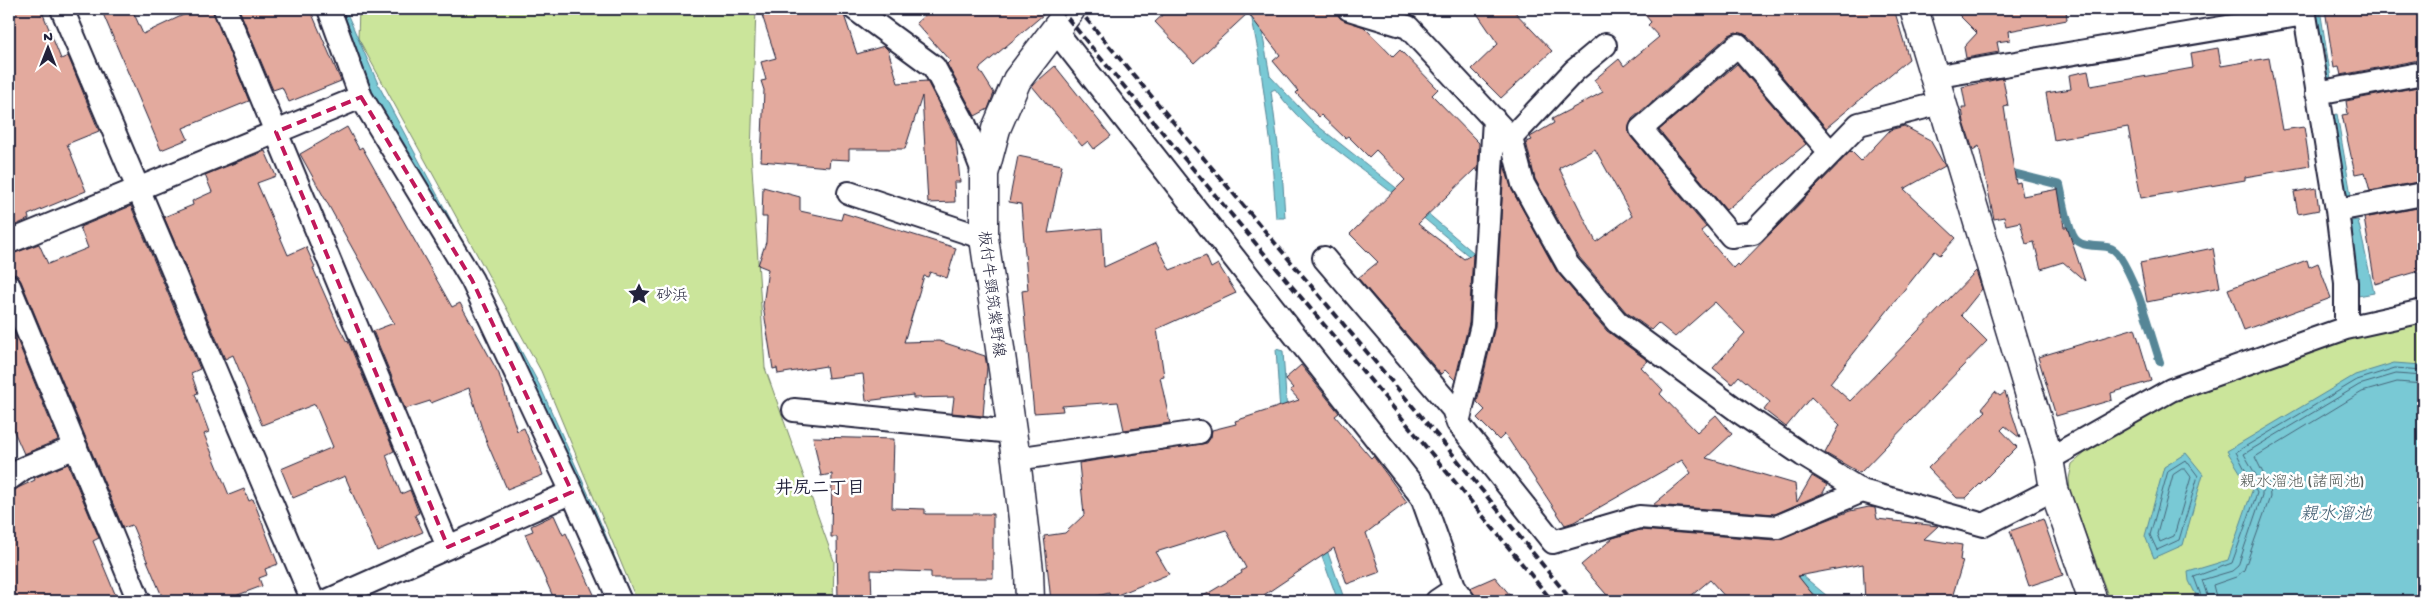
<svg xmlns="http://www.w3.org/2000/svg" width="2432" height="610" font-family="'Gochi Hand','Klee One',sans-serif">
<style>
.green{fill:#cbe59b;stroke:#76846b}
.water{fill:#79c9d5;stroke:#568697}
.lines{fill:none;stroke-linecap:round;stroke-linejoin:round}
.shore{stroke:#456579;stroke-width:1}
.stream{stroke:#568697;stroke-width:8}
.building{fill:#e3aa9e;stroke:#22223b;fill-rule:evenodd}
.minor-casing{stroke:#22223b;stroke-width:26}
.tertiary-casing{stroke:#22223b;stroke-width:31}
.secondary-casing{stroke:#22223b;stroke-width:31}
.minor{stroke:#fff;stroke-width:22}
.tertiary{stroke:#fff;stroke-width:28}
.secondary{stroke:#fff;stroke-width:28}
.rail{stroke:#22223b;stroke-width:4;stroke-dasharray:8 4;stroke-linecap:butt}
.marked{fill:none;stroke:#c2185b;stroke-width:4;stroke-dasharray:10 6;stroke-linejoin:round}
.labels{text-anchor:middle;stroke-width:5;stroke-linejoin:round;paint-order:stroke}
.poi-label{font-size:16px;fill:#22223b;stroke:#fff;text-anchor:start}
.street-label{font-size:16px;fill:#22223b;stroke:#fff}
.park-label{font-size:16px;fill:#555c58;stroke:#fff}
.neighbourhood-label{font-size:18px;font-weight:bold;fill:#22223b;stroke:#fff}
.water-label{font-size:18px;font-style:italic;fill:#405c71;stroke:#fff}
</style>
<rect width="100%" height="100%" fill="#fff"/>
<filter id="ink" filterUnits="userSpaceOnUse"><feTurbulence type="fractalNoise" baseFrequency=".02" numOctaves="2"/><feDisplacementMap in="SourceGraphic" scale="10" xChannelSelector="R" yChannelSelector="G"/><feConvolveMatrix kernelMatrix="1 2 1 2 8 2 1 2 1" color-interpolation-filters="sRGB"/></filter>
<g filter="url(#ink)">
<path class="green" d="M 359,9 L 756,9 L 751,153 L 765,368 L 834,561 L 833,601 L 637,601 L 541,371 L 358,38 Z
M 2423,320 L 2423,601 L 2110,601 L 2070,491 L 2069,479 L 2072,464 L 2091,448 L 2172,398 L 2383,323 Z"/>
<path class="water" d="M 336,9 L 345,9 L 379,86 L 540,386 L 591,500 L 633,601 L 626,601 L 501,332 L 371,90 L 336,13 Z
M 1250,9 L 1258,9 L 1270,76 L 1313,122 L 1419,206 L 1474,253 L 1470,257 C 1439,231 1409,205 1377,181 C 1341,153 1302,127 1275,89 L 1271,91 L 1283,184 L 1285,218 L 1276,218 L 1271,146 L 1259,56 Z
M 2312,9 L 2320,9 L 2331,79 L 2322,80 L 2318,59 L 2326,59 L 2324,48 L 2317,49 Z
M 2337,114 L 2351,195 L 2343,197 L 2332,116 Z
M 2358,220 L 2374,293 L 2358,296 L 2351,221 Z
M 1276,349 L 1283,351 L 1287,414 L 1304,485 L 1345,601 L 1338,601 L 1297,488 L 1280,413 Z
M 2394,363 L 2423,365 L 2423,601 L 2199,601 L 2189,581 L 2188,572 L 2228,560 L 2252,491 L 2227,451 L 2355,375 Z
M 2186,453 L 2203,474 L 2183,545 L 2154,558 L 2145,536 L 2164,467 Z
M 1711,529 L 1754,535 L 1833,601 L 1822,601 L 1749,541 Z"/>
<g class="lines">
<path class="shore" d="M 2186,460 L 2198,476 L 2179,540 L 2157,550 L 2150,535 L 2168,471 Z
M 2182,469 L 2185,469 L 2191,477 L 2174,536 L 2160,542 L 2157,534 L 2173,475 Z
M 2203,601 L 2194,577 L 2232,563 L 2257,493 L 2236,452 L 2357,380 L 2395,368 L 2423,370
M 2209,601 L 2202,580 L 2232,571 L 2238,566 L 2262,495 L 2262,486 L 2244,454 L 2359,385 L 2396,374 L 2423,376
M 2217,601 L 2213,585 L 2236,577 L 2244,570 L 2270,497 L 2269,485 L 2255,457 L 2362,392 L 2397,382 L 2423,384"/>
<path class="stream" d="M 2005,171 L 2060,185 C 2063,198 2068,228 2074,237 C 2084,253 2108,239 2118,254 C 2139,286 2148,326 2160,362"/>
</g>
<path class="building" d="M 9,9 L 41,9 L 61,59 L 68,56 L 99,131 L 67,144 L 86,191 L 28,215 L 29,219 L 9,228 Z
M 101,9 L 132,9 L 143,34 L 196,9 L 212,9 L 249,101 L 183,128 L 188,139 L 161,150 Z
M 239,9 L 310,9 L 341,81 L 289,102 L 282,87 L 273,90 Z
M 766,9 L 842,9 L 857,54 L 884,46 L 888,50 L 898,83 L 927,81 L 956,138 L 960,182 L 954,182 L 955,202 L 928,203 L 922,96 L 905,149 L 849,149 L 849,160 L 830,159 L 829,167 L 761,161 L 764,90 L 761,81 L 766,80 L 761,62 L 776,58 L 762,15 L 768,14 Z
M 932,9 L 1050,9 L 979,69 L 994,93 L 988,109 L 975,116 L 947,64 L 950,61 L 916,23 Z
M 1169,9 L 1336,9 L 1340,18 L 1364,27 L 1393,57 L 1400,50 L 1438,89 L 1432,95 L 1479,143 L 1478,172 L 1476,168 L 1418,224 L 1464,259 L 1473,254 L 1469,323 L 1455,380 L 1445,370 L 1441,374 L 1439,372 L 1358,278 L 1378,262 L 1350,234 L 1405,180 L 1376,150 L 1369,157 L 1348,136 L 1345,138 L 1321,115 L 1319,117 L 1296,93 L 1298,91 L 1273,61 L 1280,55 L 1248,13 L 1194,63 L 1155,22 Z
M 1474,9 L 1512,9 L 1552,51 L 1501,98 L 1472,69 L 1498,44 Z
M 1640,9 L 1894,9 L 1909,59 L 1826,128 L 1748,36 L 1736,32 L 1729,35 L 1632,119 L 1628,131 L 1631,137 L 1706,227 L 1701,231 L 1733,268 L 1737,264 L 1739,266 L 1851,151 L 1861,161 L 1890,130 L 1904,126 L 1930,140 L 1945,166 L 1904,189 L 1956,238 L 1940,255 L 1935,251 L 1830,383 L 1850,401 L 1976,271 L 1982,289 L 1961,315 L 1987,341 L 1860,473 L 1825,453 L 1840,425 L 1811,397 L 1786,427 L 1764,410 L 1770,402 L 1739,376 L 1732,384 L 1713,368 L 1745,333 L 1715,302 L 1675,337 L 1658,323 L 1651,330 L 1626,312 L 1579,257 L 1535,179 L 1526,142 L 1532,140 L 1530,137 L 1554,123 L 1552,119 L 1603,92 L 1594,80 L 1619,59 L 1624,66 L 1659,37 L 1648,25 L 1651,22 ZM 1595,149 L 1632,216 L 1596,242 L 1559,168 Z
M 1953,9 L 2066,9 L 2067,20 L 2009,31 L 2010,40 L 1997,42 L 1999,52 L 1966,58 L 1964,47 L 1977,33 Z
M 2325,9 L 2423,9 L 2423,54 L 2418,54 L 2419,60 L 2341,75 L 2339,67 L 2334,68 Z
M 2218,48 L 2221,66 L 2269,58 L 2282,130 L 2304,127 L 2310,166 L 2245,177 L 2245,180 L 2141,198 L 2128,127 L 2054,140 L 2046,93 L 2071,89 L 2069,75 L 2088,71 L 2091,86 L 2193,68 L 2191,53 Z
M 1737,64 L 1806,144 L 1726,210 L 1659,130 Z
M 1055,66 L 1111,136 L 1094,149 L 1088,141 L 1082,146 L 1032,86 Z
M 2003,78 L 2008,106 L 2004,107 L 2016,183 L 2020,182 L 2023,196 L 2058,189 L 2064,227 L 2067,227 L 2085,281 L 2063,262 L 2041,269 L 2034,242 L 2026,244 L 2020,222 L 2006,225 L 2004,217 L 1994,219 L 1979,146 L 1973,150 L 1964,122 L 1962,108 L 1966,108 L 1962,87 Z
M 2423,86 L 2423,181 L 2370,191 L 2365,172 L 2355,174 L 2342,115 L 2348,114 L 2346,101 Z
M 347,127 L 359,149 L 362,147 L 452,307 L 460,303 L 499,374 L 517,431 L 524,428 L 543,475 L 507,489 L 485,438 L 469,388 L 431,403 L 430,401 L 405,409 L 373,331 L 394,323 L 300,154 Z
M 265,151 L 276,176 L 257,183 L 288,255 L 306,247 L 315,267 L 313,268 L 338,325 L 347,342 L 348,341 L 394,451 L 386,455 L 401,494 L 410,490 L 419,513 L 415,515 L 423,532 L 377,551 L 345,476 L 293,498 L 281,469 L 333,447 L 315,404 L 262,425 L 233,355 L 225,359 L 164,217 L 193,205 L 192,201 L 212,192 L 205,175 Z
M 1018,156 L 1062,165 L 1048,233 L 1102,228 L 1104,267 L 1156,243 L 1170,270 L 1206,256 L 1211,268 L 1218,264 L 1236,293 L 1157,329 L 1164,376 L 1160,377 L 1170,423 L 1124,430 L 1118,402 L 1062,406 L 1063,411 L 1034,413 L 1022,291 L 1028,290 L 1021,204 L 1009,202 Z
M 1504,165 L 1512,190 L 1557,272 L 1607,331 L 1648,361 L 1641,367 L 1663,390 L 1660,394 L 1697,432 L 1716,415 L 1732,434 L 1706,458 L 1795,484 L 1797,502 L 1812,476 L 1827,485 L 1823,493 L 1775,514 L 1653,505 L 1691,473 L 1682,460 L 1574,522 L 1565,525 L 1505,434 L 1499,440 L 1477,418 L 1485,410 L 1477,402 L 1495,326 Z
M 763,187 L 800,197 L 800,211 L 841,220 L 843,213 L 956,248 L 947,278 L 930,272 L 928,277 L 924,276 L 904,342 L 939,341 L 985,356 L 987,367 L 983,416 L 952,413 L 954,397 L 913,398 L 913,395 L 866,401 L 863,374 L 828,378 L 826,366 L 778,374 L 777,368 L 773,369 L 763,306 L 768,269 L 758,265 L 766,242 L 767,217 L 762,217 Z
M 2316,188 L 2319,210 L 2298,214 L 2294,192 Z
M 131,206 L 200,369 L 191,373 L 198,393 L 195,394 L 209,432 L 204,434 L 229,495 L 244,489 L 249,501 L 253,499 L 278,564 L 265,569 L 267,575 L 259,578 L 262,586 L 222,601 L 164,601 L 132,525 L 123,528 L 21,281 L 17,275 L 9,273 L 9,255 L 39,244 L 48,264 L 88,248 L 80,227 Z
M 2423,207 L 2423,270 L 2375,284 L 2364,218 Z
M 2213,248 L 2220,287 L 2147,302 L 2140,263 Z
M 2307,260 L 2309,267 L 2318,263 L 2331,298 L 2244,330 L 2228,289 Z
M 9,320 L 58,440 L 24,454 L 9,420 Z
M 2135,328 L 2151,381 L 2111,393 L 2112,400 L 2056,416 L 2038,357 Z
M 1301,365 L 1339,413 L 1335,416 L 1371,458 L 1373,456 L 1407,502 L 1366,533 L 1380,572 L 1347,584 L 1334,548 L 1255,601 L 1195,601 L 1242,573 L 1241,571 L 1246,568 L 1226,530 L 1156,552 L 1169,574 L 1110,598 L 1109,593 L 1078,601 L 1051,601 L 1044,536 L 1065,533 L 1084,515 L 1079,463 L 1207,443 L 1211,437 L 1212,430 L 1236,424 L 1235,421 L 1299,400 L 1290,390 L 1293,388 L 1285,379 Z
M 1995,392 L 2000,396 L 2005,392 L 2020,438 L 2005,426 L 2001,430 L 2017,447 L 1966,498 L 1957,498 L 1928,468 L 1986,411 L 1982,408 Z
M 813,437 L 894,439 L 892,508 L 925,509 L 925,514 L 993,514 L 993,578 L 931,578 L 931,572 L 871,570 L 872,601 L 838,601 L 837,537 L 831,537 L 832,474 L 821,476 Z
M 68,464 L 99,538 L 93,541 L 118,601 L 9,601 L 9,492 L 35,480 L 34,478 Z
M 1869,507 L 1875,508 L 1877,519 L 1938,526 L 1924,539 L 1962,545 L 1960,560 L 1963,561 L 1951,601 L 1865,601 L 1863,564 L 1798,576 L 1818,601 L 1729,601 L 1710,580 L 1685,601 L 1612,601 L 1581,565 L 1613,538 L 1640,530 L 1776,540 L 1850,511 Z
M 554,515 L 563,535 L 566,533 L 597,601 L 555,601 L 525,534 L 533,531 L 531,526 Z
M 2043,519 L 2063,575 L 2029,586 L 2010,531 Z
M 1495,577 L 1515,601 L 1477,601 L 1470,588 Z"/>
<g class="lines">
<defs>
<path id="minor" d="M 62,9 L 313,601
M 225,9 L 448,547
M 329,9 L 361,97 L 472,280 L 572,492 L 620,601
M 855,9 L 934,67 L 965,125 L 984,174
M 1349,9 L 1408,27 L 1511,138 L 1523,184 L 1568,265 L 1617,322 L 1741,413 L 1803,455 L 1862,491
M 2304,9 L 2337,210 L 2346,283 L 2346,328
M 1055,30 L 1422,497 L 1455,589 L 1464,601
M 1933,77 L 2304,14
M 2317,93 L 2423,73
M 1511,138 L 1574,71 L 1605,45
M 1830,152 L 1738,45 L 1641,129 L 1731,236 L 1753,233 L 1859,124 L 1941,103
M 849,193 L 984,238
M 2337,210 L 2423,194
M 9,242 L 361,97
M 1324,258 L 1453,409 L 1458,423 L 1553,542 L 1639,517 L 1777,527 L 1862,491 L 1984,525 L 2054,489
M 9,286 L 139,601
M 794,410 L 1012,432
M 1458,423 L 1482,325 L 1494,119
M 1016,459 L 1199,432
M 2049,459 L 2171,390 L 2346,328 L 2423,311
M 9,479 L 24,468 L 76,447
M 327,601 L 572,492
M 1437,601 L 1455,589"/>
<path id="tertiary" d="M 1914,9 L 2049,459 L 2054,489 L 2093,601"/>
<path id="secondary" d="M 1030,601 L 1029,571 L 1016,459 L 984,238 L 984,174 L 996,129 L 1017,80 L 1071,9"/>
</defs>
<use href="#minor" class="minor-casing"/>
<use href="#tertiary" class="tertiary-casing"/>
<use href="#secondary" class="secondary-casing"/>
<use href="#minor" class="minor"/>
<use href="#tertiary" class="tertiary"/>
<use href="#secondary" class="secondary"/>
<path class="rail" d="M 1060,9 C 1223,207 1391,401 1552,601
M 1078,9 L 1446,446 L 1572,601"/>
</g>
</g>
<path class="marked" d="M 361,97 L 472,280 L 572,492 L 448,547 L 276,132 Z"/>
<defs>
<symbol id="sight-bare" viewBox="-9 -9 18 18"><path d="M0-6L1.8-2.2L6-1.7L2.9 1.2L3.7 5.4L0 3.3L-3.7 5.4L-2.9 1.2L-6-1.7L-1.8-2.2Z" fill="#22223b" stroke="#fff" stroke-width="2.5" paint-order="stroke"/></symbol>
</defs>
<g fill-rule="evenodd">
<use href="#sight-bare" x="623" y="278" width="32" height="32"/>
</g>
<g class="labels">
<g class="poi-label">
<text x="656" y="300">砂浜</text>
</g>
<g class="street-label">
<text transform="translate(993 294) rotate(83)" y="6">板付牛頸筑紫野線</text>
</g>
<g class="park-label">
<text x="2302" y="486">親水溜池 (諸岡池)</text>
</g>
<g class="neighbourhood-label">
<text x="820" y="493">井尻二丁目</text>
</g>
<g class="water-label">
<text x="2336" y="519">親水溜池</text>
</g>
</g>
<rect width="2432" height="610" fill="none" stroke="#fff" stroke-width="30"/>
<rect x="15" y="15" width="2402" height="580" fill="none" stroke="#22223b" stroke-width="2" filter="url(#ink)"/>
<g transform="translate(48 48)" stroke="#ffffff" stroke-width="4" paint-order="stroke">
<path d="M0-4L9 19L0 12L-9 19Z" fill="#22223b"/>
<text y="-8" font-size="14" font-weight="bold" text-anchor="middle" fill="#22223b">N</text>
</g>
</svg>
